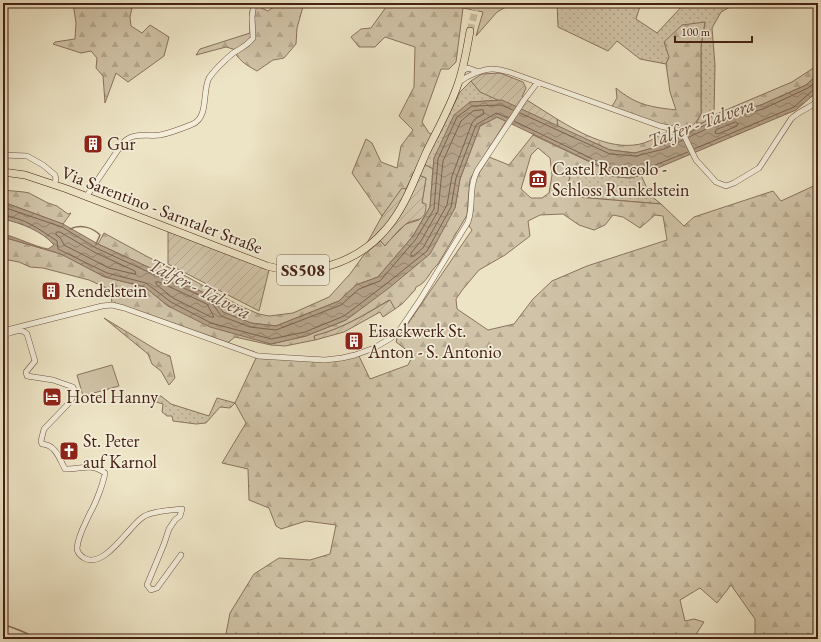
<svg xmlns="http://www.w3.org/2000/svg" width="821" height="642" font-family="'EB Garamond',serif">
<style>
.grass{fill:url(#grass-dots);stroke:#8a725e}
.forest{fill:url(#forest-firs);stroke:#8a725e;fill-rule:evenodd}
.park{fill:#d0c3a7;stroke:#8a725e}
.garden{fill:url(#garden-furrows);stroke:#8a725e}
.water{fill:url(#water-waves);stroke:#886f5b}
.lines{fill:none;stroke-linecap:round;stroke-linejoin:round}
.shore{stroke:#7c624f;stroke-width:1}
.stream{stroke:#886f5b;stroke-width:1.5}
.major-tunnel{stroke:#cbbda2;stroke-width:7;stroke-dasharray:7 3.5;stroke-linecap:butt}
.minor-casing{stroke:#6f5241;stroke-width:6}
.major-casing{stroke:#452215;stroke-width:8}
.minor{stroke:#f3edd9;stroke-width:5}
.major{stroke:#ede4c5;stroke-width:7}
.labels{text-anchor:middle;stroke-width:3.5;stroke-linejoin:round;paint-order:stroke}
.shield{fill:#f3edd9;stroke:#795f50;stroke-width:1}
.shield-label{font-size:17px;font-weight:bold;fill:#452215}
.poi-label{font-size:18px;fill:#452215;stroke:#f3edd9;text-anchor:start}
.street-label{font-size:18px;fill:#452215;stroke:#f3edd9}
.water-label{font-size:19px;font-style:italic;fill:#664838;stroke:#f3edd9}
</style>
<defs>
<pattern id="grass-dots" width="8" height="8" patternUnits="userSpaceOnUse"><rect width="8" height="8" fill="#d0c3a7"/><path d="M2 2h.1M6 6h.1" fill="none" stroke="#b4a78f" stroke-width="1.8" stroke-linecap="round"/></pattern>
<pattern id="forest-firs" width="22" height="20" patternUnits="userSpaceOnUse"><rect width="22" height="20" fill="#d0c3a7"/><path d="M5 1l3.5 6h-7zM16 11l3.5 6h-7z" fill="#b4a78f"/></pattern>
<pattern id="garden-furrows" width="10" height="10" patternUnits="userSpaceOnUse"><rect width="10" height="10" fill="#d0c3a7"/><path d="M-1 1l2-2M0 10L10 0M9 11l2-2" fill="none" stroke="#b4a78f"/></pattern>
<pattern id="water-waves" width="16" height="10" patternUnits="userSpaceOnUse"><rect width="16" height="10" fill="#b4a289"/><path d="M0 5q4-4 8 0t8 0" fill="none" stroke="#94846f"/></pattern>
</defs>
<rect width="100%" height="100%" fill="#ede4c5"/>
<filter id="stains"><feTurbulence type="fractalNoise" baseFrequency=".005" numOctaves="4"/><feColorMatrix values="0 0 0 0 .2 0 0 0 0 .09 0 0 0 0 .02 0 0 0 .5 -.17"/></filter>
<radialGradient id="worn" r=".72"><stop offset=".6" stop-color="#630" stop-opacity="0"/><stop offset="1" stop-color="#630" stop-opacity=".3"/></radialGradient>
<path class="grass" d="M 557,3 L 641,3 L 636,19 L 657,33 L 685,3 L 732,3 L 730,7 L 721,12 L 712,28 L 715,65 L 714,115 C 708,120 704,124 696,123 L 701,114 L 701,46 L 705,22 L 669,57 L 666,64 L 640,59 L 617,41 L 608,51 L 558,27 Z
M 471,81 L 480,92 L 502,100 L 470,102 L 434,158 L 433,169 L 422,163 L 438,137 L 460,92 Z
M 571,172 L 630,178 L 641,175 L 650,195 L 661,204 L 565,196 Z
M 161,396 L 171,404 L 209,416 L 217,398 L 235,403 L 230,408 L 220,407 L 206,423 L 196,424 L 173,421 L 172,416 L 167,416 L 162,412 L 163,404 L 146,399 Z"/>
<path class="forest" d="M 73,3 L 133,3 L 130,17 L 131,26 L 142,33 L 150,25 L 169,37 L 164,56 L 128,82 L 116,73 L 105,103 L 103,76 L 96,68 L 97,58 L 91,51 L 81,53 L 53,44 L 55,42 L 75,39 L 76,23 Z
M 252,3 L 257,3 L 259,7 L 268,11 L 279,3 L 304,3 L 297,28 L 296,44 L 284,58 L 273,60 L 257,71 C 246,65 238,60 233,49 L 226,47 L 196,55 L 200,49 L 250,33 L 250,11 Z
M 389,3 L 513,3 L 497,12 L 476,36 L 483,12 L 463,8 L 456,62 L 449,69 L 441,69 L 422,122 L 429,133 L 433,135 L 406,189 L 402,189 L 382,216 L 352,173 L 366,139 L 372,143 L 381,162 L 397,168 L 401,146 L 413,130 L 399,116 L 414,87 L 415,47 L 385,37 L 375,47 L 359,47 L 351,37 L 361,29 L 371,28 Z
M 705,22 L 701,46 L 701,114 C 696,123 692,128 682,131 L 611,108 L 617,98 L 616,88 C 636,105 651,107 676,110 L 670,92 L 666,64 L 669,57 L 664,42 L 682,25 Z
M 818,65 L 818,74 L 806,85 L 761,105 L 726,115 L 685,137 L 663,145 L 635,153 L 610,150 L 558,127 L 557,119 C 582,134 614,152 644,143 C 651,141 659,135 666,132 L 685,137 C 694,127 704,123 714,115 L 792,82 Z
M 497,117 L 506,121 L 470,179 L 467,215 L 438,264 C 429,272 427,283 416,287 L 415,290 L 402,304 L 395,309 L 389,300 C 364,315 344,328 314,336 L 315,340 L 285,346 L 271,345 L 235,337 L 225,345 L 112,305 L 111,290 L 89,280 L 43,268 L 30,267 L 19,262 L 3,259 L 3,237 L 61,254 L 105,277 L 145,287 L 168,306 L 271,344 L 306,336 L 346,320 L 455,208 L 460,179 L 480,126 Z
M 533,135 L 613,173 L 641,175 L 630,178 L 571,172 L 565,196 L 661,204 L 684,226 L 694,217 L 773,191 L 781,201 L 818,184 L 818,639 L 755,639 L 755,619 L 731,585 L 717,603 L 700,588 L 680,600 L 685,621 L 694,619 L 704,622 L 693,639 L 225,639 L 230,613 L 254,574 L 279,558 L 310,560 L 330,554 L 336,525 L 306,521 L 281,529 L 276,526 L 269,508 L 249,500 L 248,469 L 222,463 L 246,423 L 235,403 L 256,358 L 285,358 L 325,361 L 358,354 L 370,379 L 408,365 L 413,355 L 396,342 L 397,338 L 405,328 L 472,230 L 469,226 L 473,211 L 473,188 L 476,178 L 489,157 L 509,165 ZM 538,148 L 550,158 L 552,175 L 549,193 L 542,198 L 531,198 L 521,189 L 531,155 ZM 563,214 L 579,225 L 594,230 L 605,225 L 613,215 L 623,217 L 640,228 L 655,215 L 663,216 L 667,240 L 587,266 L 552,281 L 533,299 L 514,324 L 488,330 L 457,309 L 456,299 L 463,289 L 479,270 L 505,255 L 530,236 L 528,221 L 540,215 Z
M 422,163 L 433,169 L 430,207 L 413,236 L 378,277 L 356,285 L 339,301 L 276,326 L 251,323 L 223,312 L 213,297 L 98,244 L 104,233 L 148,257 L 182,274 L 240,306 L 259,314 L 269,316 L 293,313 L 329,297 L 350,274 L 363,256 L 380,241 L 385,245 L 406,224 L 419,220 L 426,178 L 416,174 Z
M 3,190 L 24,192 L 29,193 L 48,203 L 57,206 L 68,214 L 71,213 L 63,224 L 3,202 Z
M 104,318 L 160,352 L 170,356 L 175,378 L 169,385 L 161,371 L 152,364 L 148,354 Z"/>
<path class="park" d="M 112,365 L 119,386 L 83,396 L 77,375 Z"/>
<path class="garden" d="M 500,73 L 523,82 L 526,88 L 522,97 L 557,119 L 558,127 L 480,92 L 471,81 L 482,74 Z
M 416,174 L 426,178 L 422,203 L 426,204 C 426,224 416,217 406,224 C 398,230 391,239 385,246 L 378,238 L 367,243 L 382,216 L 402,188 L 409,190 Z
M 168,230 L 269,270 L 259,311 L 168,264 Z
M 390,300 L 395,309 L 383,317 L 380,312 L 344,332 L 315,340 L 314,336 C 344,328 364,315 390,300 Z"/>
<path class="water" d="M 818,74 L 818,91 L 796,110 L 641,175 L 612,172 L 497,117 L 480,126 L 460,179 L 455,208 L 430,254 L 389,288 L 346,320 L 306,336 L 271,344 L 210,327 L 168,306 L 145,287 L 105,277 L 61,254 L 3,237 L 3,234 C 19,238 33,246 48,249 L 54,245 C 42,231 21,223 3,219 L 3,202 L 63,224 L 98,244 L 213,297 L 223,312 L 251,323 L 276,326 L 339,301 L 356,285 L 378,277 L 413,236 L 430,207 L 434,158 L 454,115 L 470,102 L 502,100 L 610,150 L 635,153 L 663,145 L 726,115 L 761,105 L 806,85 Z"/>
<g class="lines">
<path class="shore" d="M 483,110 L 484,114 L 475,119 L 472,123 L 452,176 L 447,205 L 423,248 L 413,256 L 411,256 L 411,253 L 421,241 L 438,211 L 443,161 L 461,121 L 473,111 Z
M 520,113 L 610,154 L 636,156 L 664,149 L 683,140
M 514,121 L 613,169 L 640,171 L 688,152
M 736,122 L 738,124 L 737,126 L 718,134 L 715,133 L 716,130 Z
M 689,137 L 728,119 L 763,109 L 808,88 L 818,80
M 694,149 L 794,107 L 814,89 L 818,88
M 3,207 L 62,227 L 96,248 L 210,300 L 221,316 L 250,327 L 276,330 L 341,305 L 359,289 L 380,281 L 416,239 L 434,209 L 438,159 L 457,117 L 472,106 L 501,105 L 513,110
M 3,216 C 24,217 40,230 57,241 L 58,249 L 107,273 L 146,283 L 171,302 L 211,323 L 271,339 L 305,332 L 344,316 L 386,284 L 427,251 L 451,207 L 456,178 L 476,125 L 496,113 L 508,118
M 57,232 L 60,232 L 94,252 L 135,271 L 136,274 L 134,274 L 109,268 L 64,245 L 61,239 L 56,234 Z
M 156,282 L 159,282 L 207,304 L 214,317 L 211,317 L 173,298 L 157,285 Z"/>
<path class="stream" d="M 70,229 C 80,224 92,227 100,235 L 96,244
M 3,625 C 10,626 31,634 35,639"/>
<path class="major-tunnel" d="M 470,31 L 477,3"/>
<defs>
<path id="minor" d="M 462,71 L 468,68 L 479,72
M 459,82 C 467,76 482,69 493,69 C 498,69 504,71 509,72 L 660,126 L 682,131 L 696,160 L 716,182 L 726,186 L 734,183 L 759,168 L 791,119 C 799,111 810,108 818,101
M 3,155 L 27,156 L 43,165 L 55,175 L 56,179 L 54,185
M 86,197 L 122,144 C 132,131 148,137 160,135 C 171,133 183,128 193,124 C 209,116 202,92 209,78 C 215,69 225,60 233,53 C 240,49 248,45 253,38 L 252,17 L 254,3
M 3,331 L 102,306 L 112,305 L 124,308 L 258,356 L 325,360 L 342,358 L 355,355 L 374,348 L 391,338 L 399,331 L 420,300 L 468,222 C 474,205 468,190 477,171 L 524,100 L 537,83
M 3,335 C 11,333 21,327 27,334 L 35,361 L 26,372 L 27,376 L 53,380 L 73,387 L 74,390 L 71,401 L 44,429 L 41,441 L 42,444 C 56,445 59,458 65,469 C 80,470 90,462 105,473 C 103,484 96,503 90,513 C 85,524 78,536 77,548 C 77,552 81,556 84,558 C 104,570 129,526 143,517 C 151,511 172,510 182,509 L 180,516 L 175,520 L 169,529 L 164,544 L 147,585 L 151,590 L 157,588 L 181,555"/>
<path id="major" d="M 3,172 L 25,175 L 67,189 L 267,266 C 311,278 358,263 387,228 C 405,207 415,178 426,153 C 437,130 450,108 458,84 C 464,67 467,48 470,31"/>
</defs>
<use href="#minor" class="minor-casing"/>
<use href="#major" class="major-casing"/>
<use href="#minor" class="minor"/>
<use href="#major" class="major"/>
</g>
<defs>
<symbol id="building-square" viewBox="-11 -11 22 22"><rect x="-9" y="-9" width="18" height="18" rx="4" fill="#8f2418" stroke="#f3edd9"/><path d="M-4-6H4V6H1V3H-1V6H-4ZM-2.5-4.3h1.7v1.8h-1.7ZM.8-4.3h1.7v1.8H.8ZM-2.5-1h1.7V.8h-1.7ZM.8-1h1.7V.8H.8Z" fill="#fff"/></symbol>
<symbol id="museum-square" viewBox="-11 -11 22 22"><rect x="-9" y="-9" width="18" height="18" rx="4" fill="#8f2418" stroke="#f3edd9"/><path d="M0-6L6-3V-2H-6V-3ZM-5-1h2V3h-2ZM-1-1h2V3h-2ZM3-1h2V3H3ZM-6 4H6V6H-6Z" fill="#fff"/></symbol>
<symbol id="hotel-square" viewBox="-11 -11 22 22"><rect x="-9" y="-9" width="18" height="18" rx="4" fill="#8f2418" stroke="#f3edd9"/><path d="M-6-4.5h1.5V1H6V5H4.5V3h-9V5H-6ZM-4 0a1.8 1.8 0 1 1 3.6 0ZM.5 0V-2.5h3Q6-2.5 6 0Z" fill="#fff"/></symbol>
<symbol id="church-square" viewBox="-11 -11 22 22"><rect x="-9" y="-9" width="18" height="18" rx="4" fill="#8f2418" stroke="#f3edd9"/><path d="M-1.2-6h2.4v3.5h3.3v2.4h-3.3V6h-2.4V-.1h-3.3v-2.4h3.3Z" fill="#fff"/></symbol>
</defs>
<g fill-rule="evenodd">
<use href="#building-square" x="82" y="133" width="22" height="22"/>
<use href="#museum-square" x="527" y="168" width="22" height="22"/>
<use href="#building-square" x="40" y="280" width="22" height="22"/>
<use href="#building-square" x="343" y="330" width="22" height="22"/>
<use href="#hotel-square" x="41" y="386" width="22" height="22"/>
<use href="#church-square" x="58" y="440" width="22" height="22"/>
</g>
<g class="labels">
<rect class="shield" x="277" y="255" width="52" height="30" rx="3"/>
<g class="shield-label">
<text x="303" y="276">SS508</text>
</g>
<g class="poi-label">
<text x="107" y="150">Gur</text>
<text x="552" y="175">Castel Roncolo -<tspan x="552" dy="21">Schloss Runkelstein</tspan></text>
<text x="65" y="297">Rendelstein</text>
<text x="368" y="337">Eisackwerk St.<tspan x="368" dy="21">Anton - S. Antonio</tspan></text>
<text x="66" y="403">Hotel Hanny</text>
<text x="83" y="447">St. Peter<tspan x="83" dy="21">auf Karnol</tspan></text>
</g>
<g class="street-label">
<text transform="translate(162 210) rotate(21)" y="6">Via Sarentino - Sarntaler Straße</text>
</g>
<g class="water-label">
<text transform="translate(701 122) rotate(-20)" y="7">Talfer - Talvera</text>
<text transform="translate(200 288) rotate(27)" y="7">Talfer - Talvera</text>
</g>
</g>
<rect width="821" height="642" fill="none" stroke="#ede4c5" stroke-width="16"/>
<rect x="4" y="4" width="813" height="634" fill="none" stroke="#452215" stroke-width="2"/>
<rect x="8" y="8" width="805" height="626" fill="none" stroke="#452215"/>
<path d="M675 36v6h77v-6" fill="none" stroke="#452215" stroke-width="2"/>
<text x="681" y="36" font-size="12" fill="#452215" stroke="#f3edd9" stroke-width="3" paint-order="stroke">100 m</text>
<rect width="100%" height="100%" filter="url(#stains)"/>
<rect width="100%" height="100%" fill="url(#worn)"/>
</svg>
